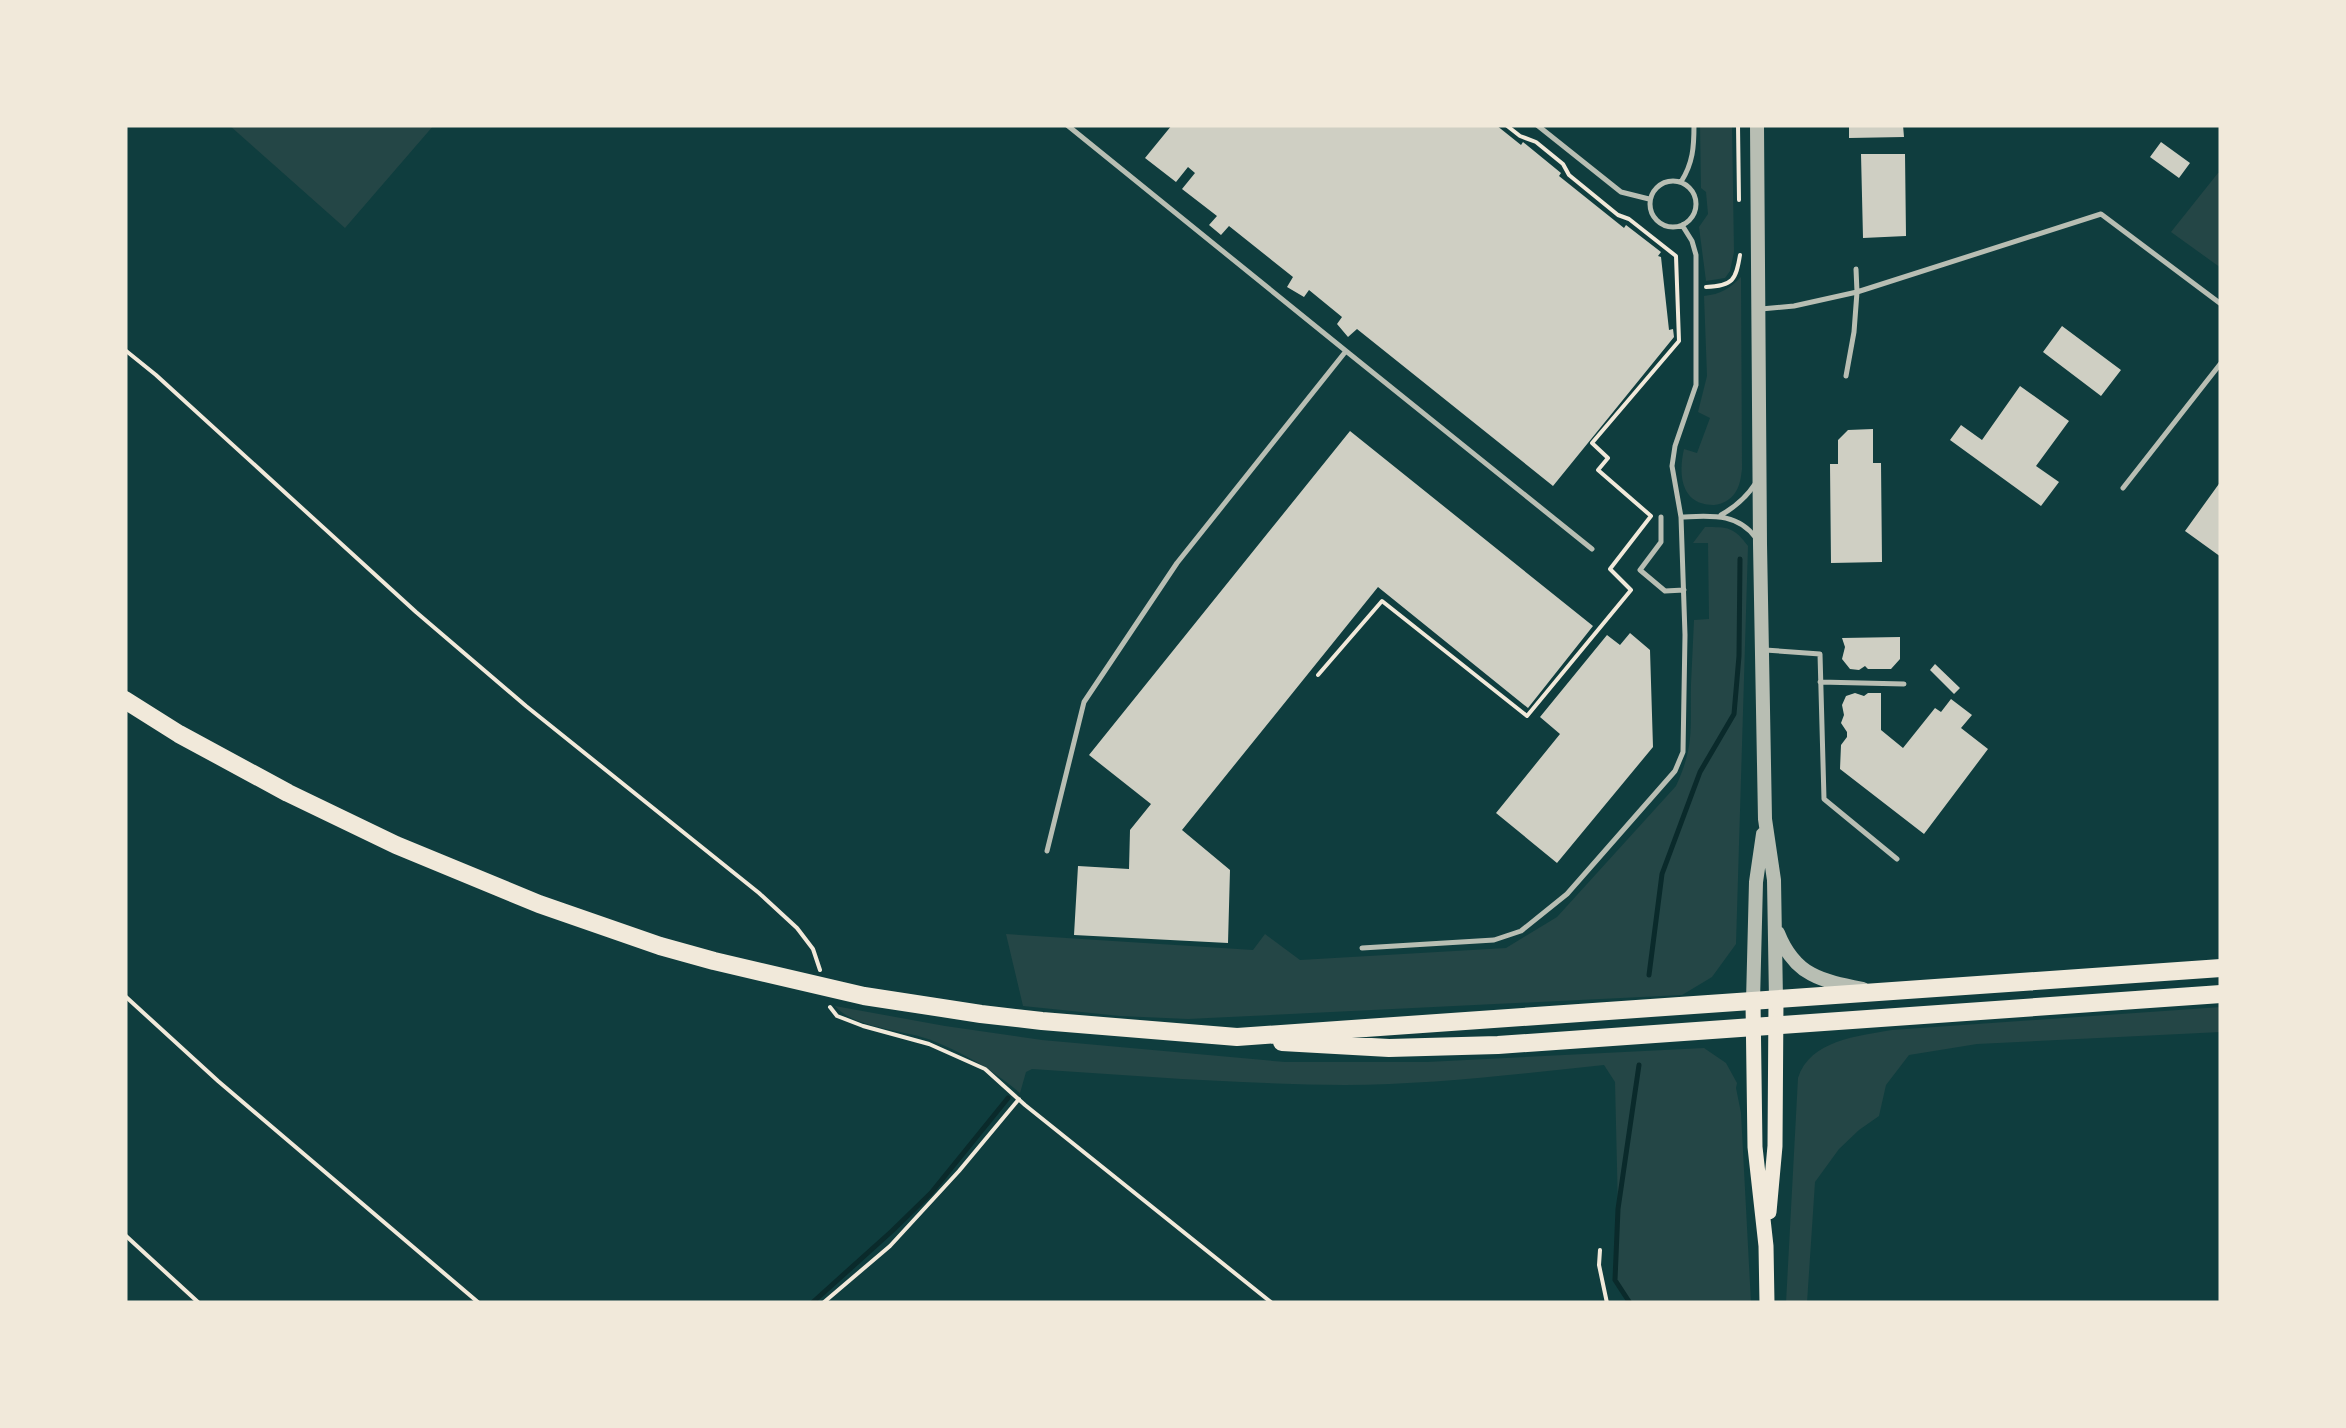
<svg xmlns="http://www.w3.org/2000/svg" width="2346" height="1428" font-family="Barlow,sans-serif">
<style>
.green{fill:#244646}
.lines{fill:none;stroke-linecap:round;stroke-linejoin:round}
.stream{stroke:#0a2a2b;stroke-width:5}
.building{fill:#cfcfc3}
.path{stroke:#f1e9da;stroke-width:4}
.service{stroke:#b8beb3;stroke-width:5}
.tertiary{stroke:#b8beb3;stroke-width:14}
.secondary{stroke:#f1e9da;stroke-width:15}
.trunk{stroke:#f1e9da;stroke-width:18}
</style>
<rect width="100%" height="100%" fill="#0f3d3e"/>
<path class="green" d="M 229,125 L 434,125 L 345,228 Z
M 1700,125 L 1732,125 L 1734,252 L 1730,271 L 1725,278 L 1706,281 L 1699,227 L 1708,214 L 1706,192 L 1701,188 Z
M 2218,173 L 2221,173 L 2221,268 L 2171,232 Z
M 1741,277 L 1742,469 C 1741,477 1740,486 1735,493 C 1730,500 1723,504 1714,505 C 1681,505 1678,475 1684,449 L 1697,453 L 1710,418 L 1698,412 L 1707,376 L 1704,296 C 1721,294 1729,289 1741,277 Z
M 1705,527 C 1728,527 1734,527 1748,546 L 1736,944 L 1712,977 L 1682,995 L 1188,1019 L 1120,1016 L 1023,1006 L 1006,934 L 1253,950 L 1265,934 L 1300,960 L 1506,948 L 1557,917 L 1676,786 C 1695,745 1690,727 1691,684 C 1692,663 1693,642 1694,620 L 1709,619 L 1708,543 L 1693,543 Z
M 835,1006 L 945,1026 L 1042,1040 L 1285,1062 L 1427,1062 L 1704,1048 L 1726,1063 L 1737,1083 L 1736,1088 L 1741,1113 L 1751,1303 L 1630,1303 L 1615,1280 L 1618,1209 L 1615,1082 L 1604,1065 C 1519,1074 1430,1085 1345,1085 C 1240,1084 1136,1076 1032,1069 L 1026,1072 L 1020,1093 C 993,1070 964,1053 931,1040 C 905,1030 853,1028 835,1006 Z
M 2221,1007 L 2221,1032 L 1977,1044 L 1909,1055 L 1886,1085 L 1879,1116 L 1859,1130 L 1839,1149 L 1815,1182 L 1807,1303 L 1786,1303 L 1798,1078 C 1810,1040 1858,1036 1892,1030 Z"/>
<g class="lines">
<path class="stream" d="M 1649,975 L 1662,874 L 1700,772 L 1734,714 L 1739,656 L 1740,559
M 812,1303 L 892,1231 L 931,1193 L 1008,1098
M 1630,1303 L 1615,1280 L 1618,1209 L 1639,1065"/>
</g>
<path class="building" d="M 1172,125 L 1496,125 L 1521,145 L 1523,142 L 1561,173 L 1559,176 L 1624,228 L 1626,225 L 1661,252 L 1658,256 L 1661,257 L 1669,330 L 1673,329 L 1674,337 L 1553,486 L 1357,329 L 1348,337 L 1337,324 L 1342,317 L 1309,290 L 1304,297 L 1287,287 L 1293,277 L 1229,226 L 1221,235 L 1209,225 L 1217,216 L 1182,189 L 1195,173 L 1188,167 L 1176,182 L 1145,158 Z
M 1849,125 L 1903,125 L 1904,137 L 1849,138 Z
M 2161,142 L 2190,163 L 2179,178 L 2150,157 Z
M 1861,154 L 1905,154 L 1906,236 L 1863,238 Z
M 2062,326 L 2121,370 L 2101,396 L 2043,352 Z
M 2020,386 L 2069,421 L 2036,466 L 2059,482 L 2041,506 L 1950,440 L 1961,425 L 1982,440 Z
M 1873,429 L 1873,463 L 1881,463 L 1882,562 L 1831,563 L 1830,464 L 1838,464 L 1838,440 L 1848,430 Z
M 1350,431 L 1593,626 L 1528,708 L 1378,587 L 1182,830 L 1230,870 L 1228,943 L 1074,935 L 1078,866 L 1129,869 L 1130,830 L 1151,804 L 1089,755 Z
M 2221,481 L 2221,557 L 2185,531 Z
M 1630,633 L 1650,650 L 1653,747 L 1557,863 L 1496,813 L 1560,734 L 1540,717 L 1607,635 L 1620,645 Z
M 1900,637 L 1900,659 L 1891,669 L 1868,669 L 1865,666 L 1859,670 L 1850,669 L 1842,659 L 1845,647 L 1842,638 Z
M 1935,664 L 1960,688 L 1954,694 L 1930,670 Z
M 1855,693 L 1864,696 L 1868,693 L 1881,693 L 1881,730 L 1903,748 L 1935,708 L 1941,712 L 1951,699 L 1972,715 L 1961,728 L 1988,749 L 1924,834 L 1840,769 L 1841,745 L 1847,737 L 1847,732 L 1841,723 L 1844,715 L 1842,705 L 1846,696 Z"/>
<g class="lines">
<path class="path" d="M 1738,125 L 1739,200
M 1706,287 C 1733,286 1736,280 1740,255
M 125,350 L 156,375 L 416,612 L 526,706 L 759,893 L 797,928 L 813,949 L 820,970
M 1318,675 L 1382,601 L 1527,716 L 1631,590 L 1610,569 L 1651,516 L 1598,470 L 1608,458 L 1592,443 L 1679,341 L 1676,256 L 1629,219 L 1618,215 L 1569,175 L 1563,164 L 1536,142 L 1520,136 L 1506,125
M 125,996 L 218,1081 L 479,1303
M 830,1007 L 837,1016 L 863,1026 L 929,1044 L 985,1069 L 1025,1105 L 1272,1303
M 125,1235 L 199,1303
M 1600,1250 L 1599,1265 L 1607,1303
M 823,1303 L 890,1246 L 959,1171 L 1019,1099"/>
<path class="service" d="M 1537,125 L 1621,192 L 1649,199
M1650 204a23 23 0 1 1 46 0a23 23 0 1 1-46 0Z
M 1681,182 C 1693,163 1694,147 1694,125
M 1682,225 L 1692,241 L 1696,255 L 1696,385 L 1675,446 L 1672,466 L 1681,517 C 1710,516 1737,512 1756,538
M 1761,309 L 1794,306 L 1857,292 L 1856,269
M 1346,351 L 1592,549
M 1846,376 L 1854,332 L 1857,292 L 2101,214 L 2221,304
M 2123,488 L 2221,363
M 1721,515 C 1735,507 1746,498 1755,484
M 1661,517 L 1661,542 L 1640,570 L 1665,591 L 1684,590
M 1765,650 L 1820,654 L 1824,799 L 1897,859
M 1820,682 L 1904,684
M 1047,851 L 1084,702 L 1177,563 L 1346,351 L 1067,125
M 1362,948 L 1494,940 L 1521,931 L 1567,894 L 1675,771 L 1683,752 L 1685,635 L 1681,517"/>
<path class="tertiary" d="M 1757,125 L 1760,544 L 1765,819 L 1774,880 L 1776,1000
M 1778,933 C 1795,976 1822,981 1863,989
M 1753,1001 L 1756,882 L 1763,834"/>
<path class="secondary" d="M 1753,1001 L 1755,1147 L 1766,1246 L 1767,1303
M 1769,1212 L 1775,1146 L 1776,1000"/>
<path class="trunk" d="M 125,700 L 179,734 L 288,793 L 396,845 L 539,904 L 660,946 L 714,961 L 864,996 L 981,1014 L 1042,1021 L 1237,1037 L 2221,968
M 1282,1042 L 1389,1048 L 1498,1045 L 2221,994"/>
</g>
<rect width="2346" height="1428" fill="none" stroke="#f1e9da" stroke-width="255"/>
</svg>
